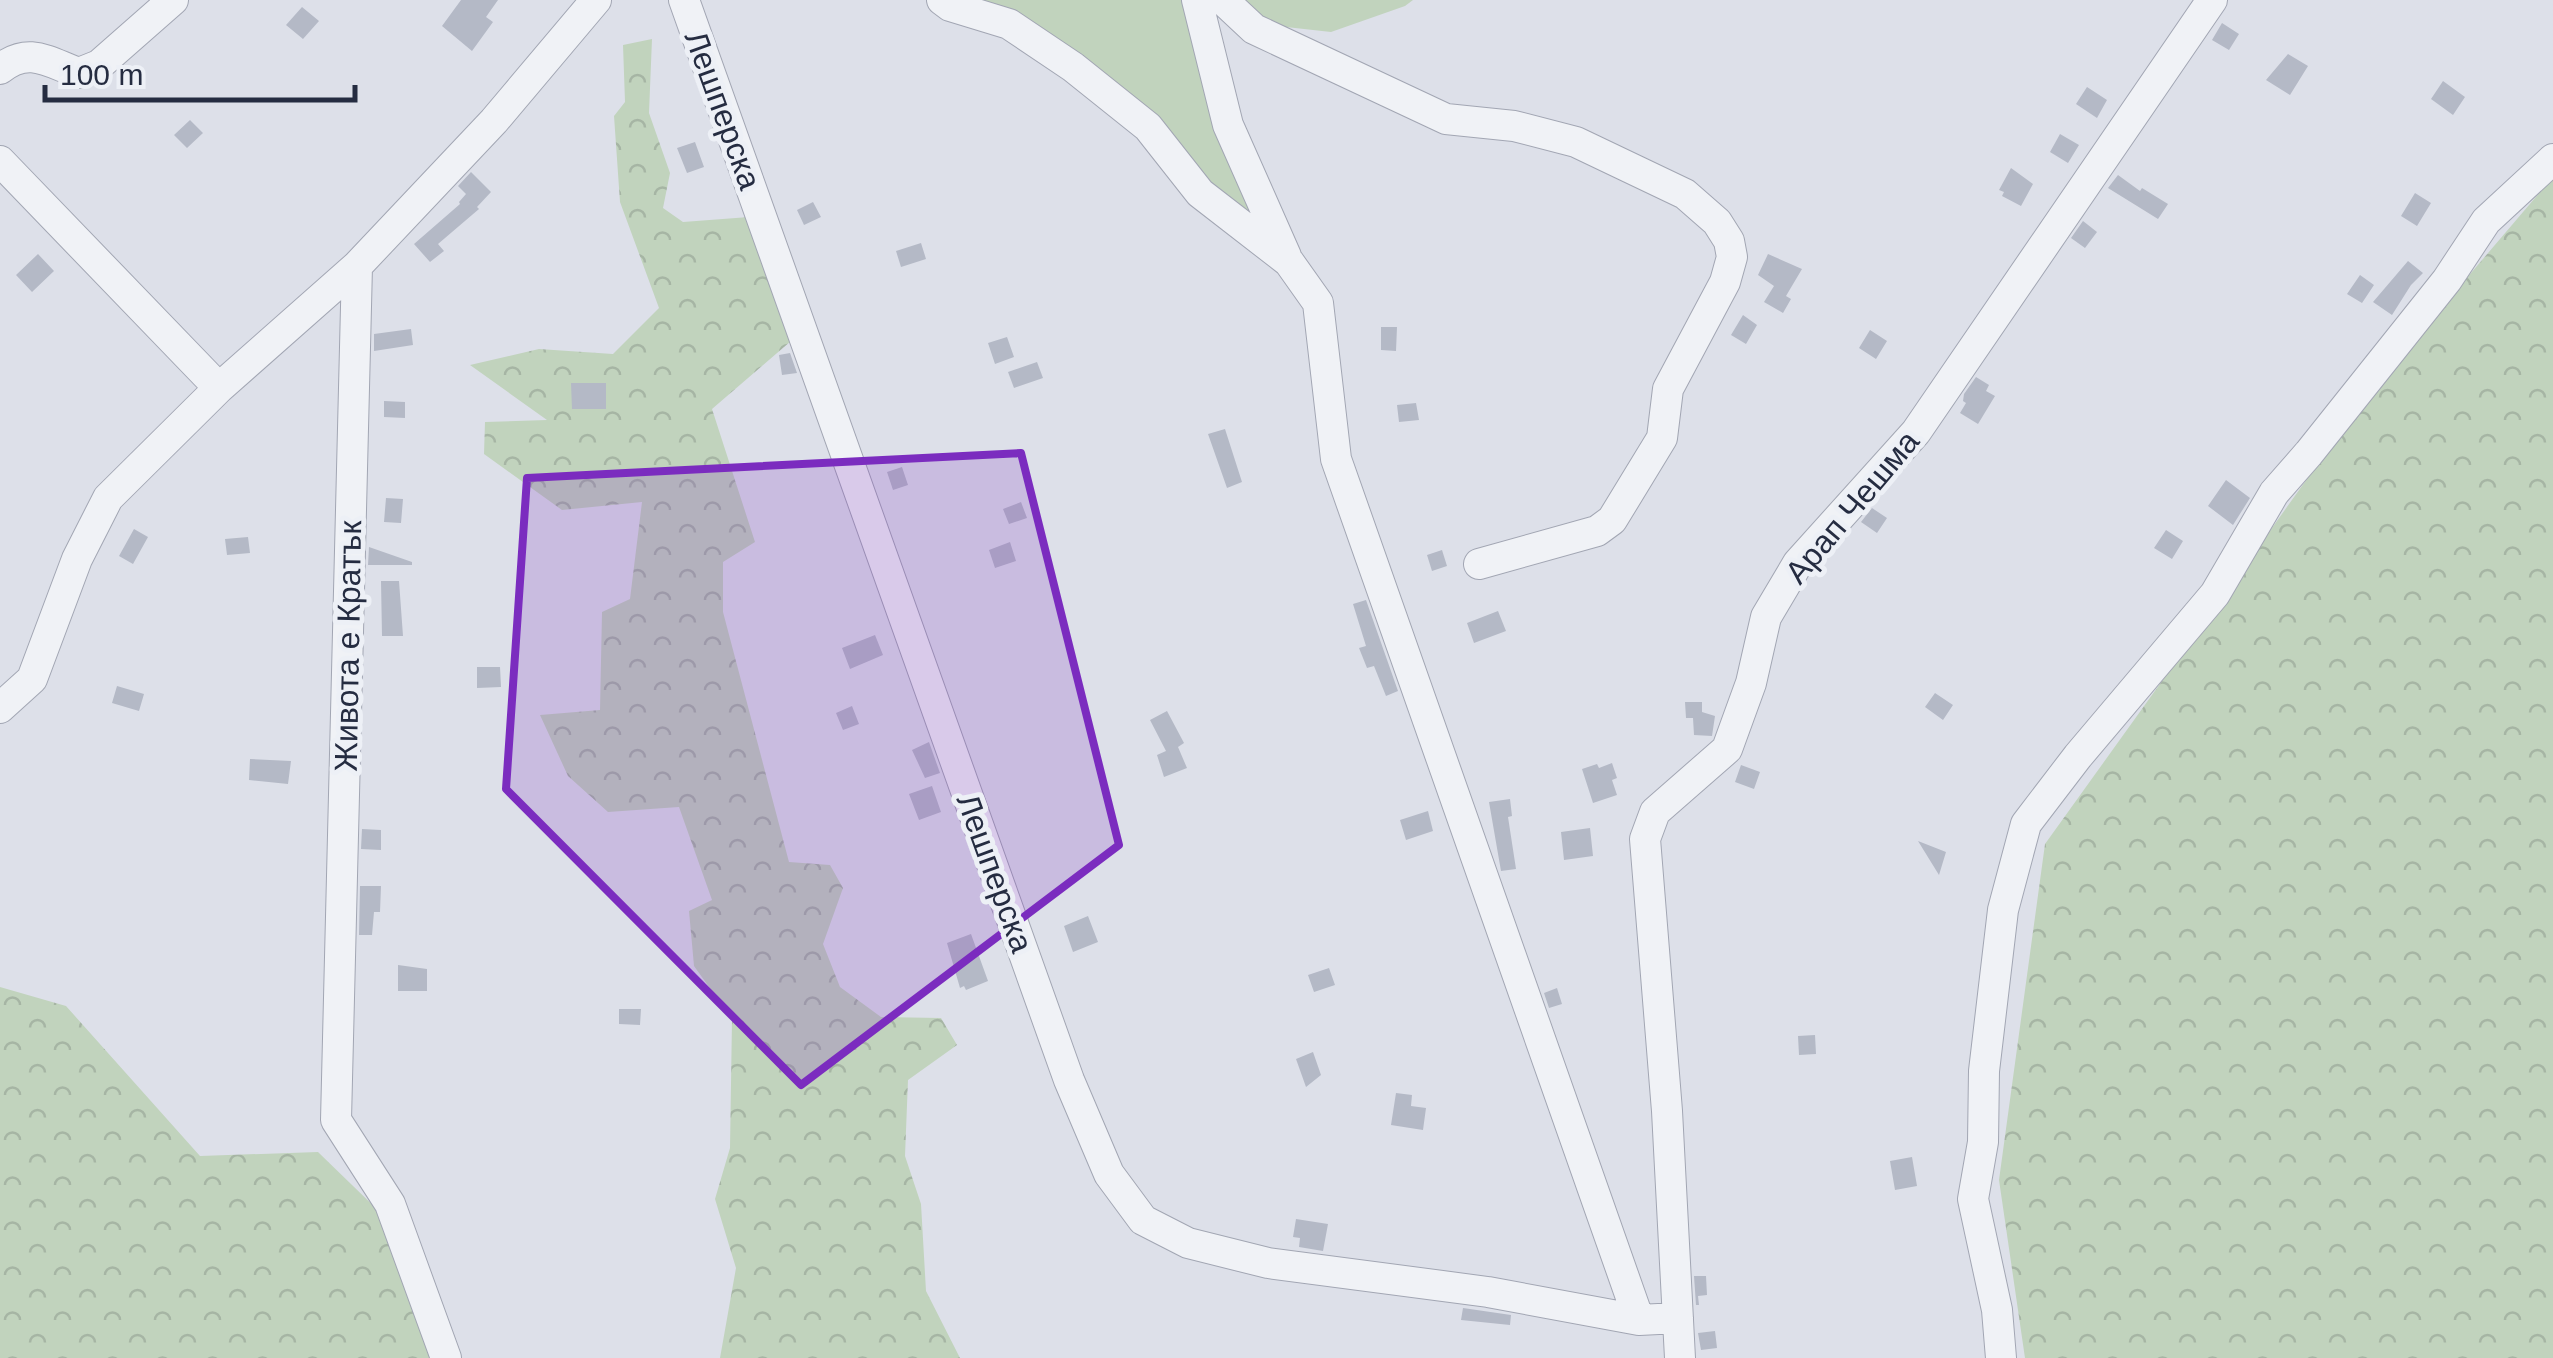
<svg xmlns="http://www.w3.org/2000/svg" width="2553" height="1358" font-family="Arial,sans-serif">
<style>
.grass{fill:#c1d3bd}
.forest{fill:url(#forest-crowns)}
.building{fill:#b4b9c6}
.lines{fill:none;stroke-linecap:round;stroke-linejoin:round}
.minor-casing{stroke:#a2a6b3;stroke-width:32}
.minor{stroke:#f0f2f6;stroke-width:30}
.marked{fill:#7b2cbf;fill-opacity:0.2;stroke:#7b2cbf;stroke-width:8;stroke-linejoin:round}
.labels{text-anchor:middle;stroke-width:10;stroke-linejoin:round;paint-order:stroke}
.street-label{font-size:32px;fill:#252c41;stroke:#edf0f6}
</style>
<defs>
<pattern id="forest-crowns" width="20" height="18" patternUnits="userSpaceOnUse" patternTransform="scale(2.5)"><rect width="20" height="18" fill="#c1d3bd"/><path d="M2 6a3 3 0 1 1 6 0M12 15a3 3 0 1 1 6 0" fill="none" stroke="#a6b5a4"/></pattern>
</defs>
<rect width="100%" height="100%" fill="#dde0e9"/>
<path class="grass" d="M 942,0 L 1197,0 L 1289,262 L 1148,127 Z
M 1235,0 L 1413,0 L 1405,6 L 1331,32 L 1277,26 Z"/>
<path class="forest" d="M 652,39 L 649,113 L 670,173 L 663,208 L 683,222 L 749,217 L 791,341 L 712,409 L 755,542 L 723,562 L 723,612 L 789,862 L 830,865 L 843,888 L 823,944 L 840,987 L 881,1017 L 941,1018 L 957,1045 L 908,1080 L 905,1156 L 921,1204 L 926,1291 L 960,1358 L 720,1358 L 736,1268 L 715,1199 L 730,1148 L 732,1019 L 694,966 L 689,911 L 712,900 L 679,807 L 608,812 L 568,776 L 540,715 L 600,710 L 602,612 L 630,599 L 642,502 L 562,510 L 484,454 L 485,422 L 547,420 L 470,365 L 539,349 L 613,354 L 659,308 L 620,202 L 614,116 L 625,102 L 623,45 Z
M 2553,177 L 2553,1358 L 2025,1358 L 1999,1180 L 2045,844 L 2371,390 Z
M 0,987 L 66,1006 L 200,1156 L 318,1152 L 385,1217 L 432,1358 L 0,1358 Z"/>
<path class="building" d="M 461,0 L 498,0 L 486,17 L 493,22 L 472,51 L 442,26 Z
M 302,7 L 319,21 L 303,39 L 286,25 Z
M 2222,23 L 2239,34 L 2229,50 L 2212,40 Z
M 2288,54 L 2308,66 L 2290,95 L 2266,80 Z
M 2443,81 L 2465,97 L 2453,115 L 2431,99 Z
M 2087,87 L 2107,100 L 2097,118 L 2076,104 Z
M 190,120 L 203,133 L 187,148 L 174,135 Z
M 2060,134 L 2079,145 L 2068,163 L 2050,152 Z
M 695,142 L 704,167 L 687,173 L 677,148 Z
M 2011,168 L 2033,184 L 2021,206 L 2002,196 L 2004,192 L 1999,190 Z
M 471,172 L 491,192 L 477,207 L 479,209 L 438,244 L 444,251 L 430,262 L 414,244 L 460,204 L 459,202 L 466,194 L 458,186 Z
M 2118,175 L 2140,191 L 2142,188 L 2168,204 L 2158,219 L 2108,188 Z
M 2415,193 L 2431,203 L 2417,226 L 2401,216 Z
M 813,202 L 821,217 L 804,225 L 797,210 Z
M 2083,221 L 2097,232 L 2085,248 L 2071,238 Z
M 921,243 L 926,259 L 901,267 L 896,251 Z
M 38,254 L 54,271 L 32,292 L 16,275 Z
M 1768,254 L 1802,269 L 1786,296 L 1791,299 L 1783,313 L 1764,302 L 1774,286 L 1758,275 Z
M 2408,261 L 2423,273 L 2411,285 L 2392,315 L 2373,302 Z
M 2360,275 L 2374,285 L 2362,303 L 2347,294 Z
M 1743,315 L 1757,325 L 1746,344 L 1731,335 Z
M 1381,327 L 1397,327 L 1396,351 L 1381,350 Z
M 411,329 L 413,345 L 374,351 L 374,334 Z
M 1870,330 L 1887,341 L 1876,359 L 1859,348 Z
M 1007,337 L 1014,357 L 995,364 L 988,343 Z
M 790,353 L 797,373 L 782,375 L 779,355 Z
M 1037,362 L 1043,378 L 1014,388 L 1008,372 Z
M 1976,377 L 1989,385 L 1986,391 L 1995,396 L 1978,424 L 1960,413 L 1966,403 L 1963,401 L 1964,394 Z
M 571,383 L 606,383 L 606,409 L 572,409 Z
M 384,401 L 405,402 L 405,418 L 384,417 Z
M 1416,403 L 1419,420 L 1399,422 L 1397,405 Z
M 1225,429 L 1242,482 L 1227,488 L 1208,434 Z
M 902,467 L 908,485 L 893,490 L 887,472 Z
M 2226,480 L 2250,498 L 2233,525 L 2208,506 Z
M 386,498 L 403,499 L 401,523 L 384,522 Z
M 1021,502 L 1027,518 L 1009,524 L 1003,509 Z
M 1872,508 L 1887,518 L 1877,533 L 1861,522 Z
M 134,529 L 148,537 L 133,564 L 119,556 Z
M 2166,530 L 2183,541 L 2172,559 L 2154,548 Z
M 248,537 L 250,553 L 227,555 L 225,539 Z
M 1010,542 L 1016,561 L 995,568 L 989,550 Z
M 369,547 L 412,562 L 412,565 L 368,565 Z
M 1442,550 L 1447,566 L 1432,571 L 1427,555 Z
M 381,581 L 399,581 L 403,636 L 382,636 Z
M 1366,600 L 1398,691 L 1386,696 L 1374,666 L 1367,668 L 1359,648 L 1366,646 L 1353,604 Z
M 1498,611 L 1506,631 L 1474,643 L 1467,623 Z
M 875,635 L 883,655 L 850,669 L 842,648 Z
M 477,667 L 500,667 L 501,687 L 477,688 Z
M 117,686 L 144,694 L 139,711 L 112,703 Z
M 1935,693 L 1953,705 L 1943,720 L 1925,707 Z
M 1685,702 L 1702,702 L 1702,712 L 1715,716 L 1712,736 L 1694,735 L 1693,718 L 1686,718 Z
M 852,706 L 859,724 L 843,730 L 836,713 Z
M 1167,711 L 1184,743 L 1178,747 L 1187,768 L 1164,777 L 1157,755 L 1166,751 L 1150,720 Z
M 929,742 L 940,773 L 925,778 L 912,750 Z
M 250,759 L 291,761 L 288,784 L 249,780 Z
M 1612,763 L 1617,778 L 1612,780 L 1617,795 L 1593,803 L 1582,769 L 1597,764 L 1599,768 Z
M 1741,765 L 1760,772 L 1754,789 L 1735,782 Z
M 932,786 L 941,812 L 919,820 L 909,794 Z
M 1510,799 L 1512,816 L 1508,817 L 1516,869 L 1501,871 L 1489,802 Z
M 1428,811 L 1433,831 L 1406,840 L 1400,820 Z
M 1590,828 L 1593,856 L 1564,860 L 1561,832 Z
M 362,829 L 381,830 L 381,850 L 361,849 Z
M 1918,841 L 1946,852 L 1939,875 Z
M 360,886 L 381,886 L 380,912 L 374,912 L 372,935 L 359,935 Z
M 1088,916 L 1098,942 L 1073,952 L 1064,926 Z
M 971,934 L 988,981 L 966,990 L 964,986 L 960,988 L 947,943 Z
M 398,965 L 427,969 L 427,991 L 398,991 Z
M 1329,968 L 1335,985 L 1314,992 L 1308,975 Z
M 1557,988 L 1562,1004 L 1549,1008 L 1544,993 Z
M 619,1009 L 641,1009 L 640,1025 L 619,1024 Z
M 1815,1035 L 1816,1054 L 1799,1055 L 1798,1036 Z
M 1313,1052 L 1321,1075 L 1306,1087 L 1296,1059 Z
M 1396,1093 L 1412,1095 L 1411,1106 L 1426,1108 L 1423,1130 L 1391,1125 Z
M 1912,1157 L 1917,1186 L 1895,1190 L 1890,1161 Z
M 1296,1219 L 1328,1224 L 1323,1251 L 1299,1247 L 1300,1238 L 1293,1237 Z
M 1694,1276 L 1706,1276 L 1707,1295 L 1698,1296 L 1699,1305 L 1696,1305 Z
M 1463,1308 L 1511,1315 L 1510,1325 L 1461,1320 Z
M 1715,1331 L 1717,1348 L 1701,1350 L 1698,1333 Z"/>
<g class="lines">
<defs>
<path id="minor" d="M 684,0 L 1069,1080 L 1109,1174 L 1143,1220 L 1188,1243 L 1268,1263 L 1488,1292 L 1639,1320 L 1678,1318
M 942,0 L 950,6 L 1009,24 L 1073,67 L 1148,127 L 1200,193 L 1289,262 L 1318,303 L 1336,459 L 1639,1320
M 1197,0 L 1228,125 L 1286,256
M 1223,0 L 1254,29 L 1446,119 L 1514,126 L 1576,142 L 1685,194 L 1717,222 L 1729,241 L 1732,257 L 1725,282 L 1668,389 L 1662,438 L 1612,520 L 1597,531 L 1479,564
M 0,69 C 29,46 48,62 79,73 L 99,65 L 173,0
M 0,161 L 219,388
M 0,708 L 32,679 L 77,559 L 108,498 L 219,388 L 357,266
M 446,1358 L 390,1204 L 336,1120 L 357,266 L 494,121 L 596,0
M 1680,1358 L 1667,1111 L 1645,839 L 1655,812 L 1727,749 L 1751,683 L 1766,617 L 1798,563 L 1916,432 L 2212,0
M 2001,1358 L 1997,1310 L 1973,1199 L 1983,1142 L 1984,1071 L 2003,910 L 2026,824 L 2078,756 L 2215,594 L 2274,493 L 2309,453 L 2447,280 L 2486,221 L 2553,159"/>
</defs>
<use href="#minor" class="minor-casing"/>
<use href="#minor" class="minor"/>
</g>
<path class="marked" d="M 1021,453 L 1119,845 L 801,1085 L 506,789 L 527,478 Z"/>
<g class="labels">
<g class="street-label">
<text transform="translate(723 110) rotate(70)" y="11">Лешперска</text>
<text transform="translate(1852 507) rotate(-50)" y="11">Арап Чешма</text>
<text transform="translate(348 646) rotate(-89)" y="11">Живота е Кратък</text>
<text transform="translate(995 873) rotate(70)" y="11">Лешперска</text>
</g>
</g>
<path d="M45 85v15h310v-15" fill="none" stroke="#252c41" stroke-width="5"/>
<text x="60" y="85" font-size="30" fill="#252c41" stroke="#edf0f6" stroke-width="8" paint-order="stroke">100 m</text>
</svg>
